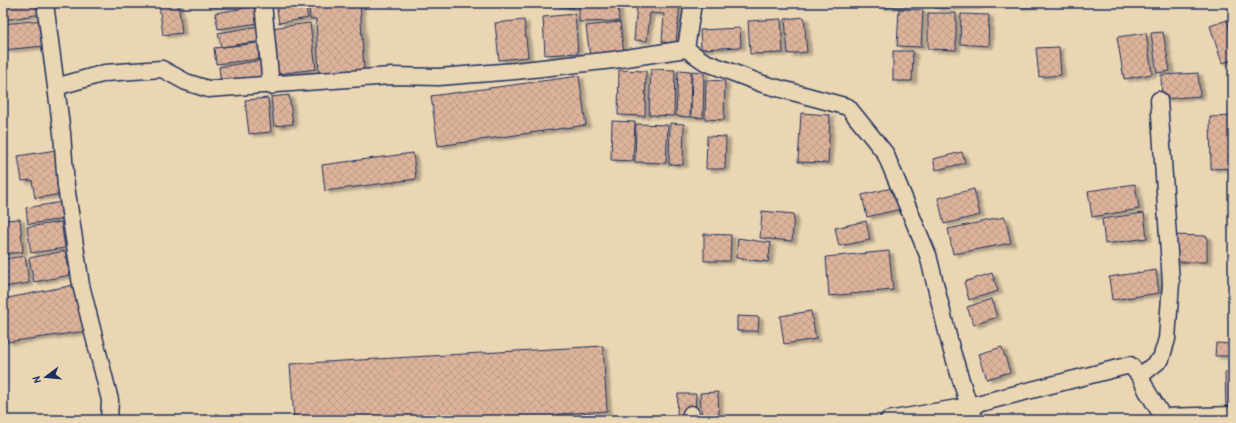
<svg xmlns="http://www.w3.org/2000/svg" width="1236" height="423" font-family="'Patrick Hand',sans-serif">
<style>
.building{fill:url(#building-cross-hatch);stroke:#1b2f5e;filter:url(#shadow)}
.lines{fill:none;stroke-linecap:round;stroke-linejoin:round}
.street-casing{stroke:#1b2f5e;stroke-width:19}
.street{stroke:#ebd6b4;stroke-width:16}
</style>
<defs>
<pattern id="building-cross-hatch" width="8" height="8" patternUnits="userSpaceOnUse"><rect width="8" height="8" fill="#deb39b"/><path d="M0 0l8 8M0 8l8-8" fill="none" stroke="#be9a88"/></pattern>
<filter id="shadow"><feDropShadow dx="4.5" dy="2.5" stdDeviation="1" flood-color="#0004"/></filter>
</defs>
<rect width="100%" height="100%" fill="#ebd6b4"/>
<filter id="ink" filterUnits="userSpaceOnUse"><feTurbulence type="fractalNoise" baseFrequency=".025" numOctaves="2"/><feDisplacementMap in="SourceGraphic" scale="8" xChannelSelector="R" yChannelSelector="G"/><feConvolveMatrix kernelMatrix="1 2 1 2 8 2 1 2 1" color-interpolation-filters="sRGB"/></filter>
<g filter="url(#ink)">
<path class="building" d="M 3,3 L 40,3 L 42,14 L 3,20 Z
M 178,3 L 182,33 L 163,35 L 159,5 Z
M 208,3 L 230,3 L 209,7 Z
M 276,3 L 305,3 L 308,18 L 279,23 Z
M 309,3 L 360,3 L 364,71 L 319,74 L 316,19 L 310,19 Z
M 543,3 L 574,3 L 573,8 Z
M 579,3 L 618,3 L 619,21 L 579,22 Z
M 637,3 L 680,3 L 676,43 L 662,42 L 664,14 L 650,13 L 647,41 L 634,40 Z
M 879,3 L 904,3 L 904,6 L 879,7 Z
M 935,3 L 978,3 L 978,6 L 935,8 Z
M 1018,3 L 1041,3 L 1042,4 L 1018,7 Z
M 256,6 L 259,23 L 218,29 L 215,13 Z
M 899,9 L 923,10 L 921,47 L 897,46 Z
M 928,13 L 956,13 L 956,50 L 928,49 Z
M 575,14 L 578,53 L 545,55 L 543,17 Z
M 961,14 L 989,15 L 988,46 L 960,44 Z
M 804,17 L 807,52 L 788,54 L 785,19 Z
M 781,19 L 783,53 L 750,54 L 748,21 Z
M 42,20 L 44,46 L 3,50 L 3,24 Z
M 524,20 L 528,57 L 499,60 L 495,23 Z
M 1227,20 L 1233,39 L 1233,60 L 1222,63 L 1210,26 Z
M 620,22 L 624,53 L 590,57 L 586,26 Z
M 310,23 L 316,69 L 277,74 L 271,28 Z
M 260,26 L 262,41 L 221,47 L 218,33 Z
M 740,28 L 741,47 L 701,49 L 700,30 Z
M 1163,32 L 1170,71 L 1157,73 L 1151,33 Z
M 1146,33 L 1152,74 L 1124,79 L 1117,37 Z
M 258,43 L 259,59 L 216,64 L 214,48 Z
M 1059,47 L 1061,75 L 1039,77 L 1036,48 Z
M 893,51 L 913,51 L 912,81 L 893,81 Z
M 263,60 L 266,78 L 221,85 L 219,67 Z
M 651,69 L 675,70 L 674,116 L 649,115 Z
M 619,70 L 646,71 L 645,116 L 618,115 Z
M 678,70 L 691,71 L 690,117 L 676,116 Z
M 692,71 L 704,72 L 703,118 L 691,117 Z
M 1198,73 L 1200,96 L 1162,99 L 1161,75 Z
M 579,76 L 586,125 L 438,146 L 431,96 Z
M 706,80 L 725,81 L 724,120 L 705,119 Z
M 289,95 L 293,124 L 274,126 L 271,97 Z
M 268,98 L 271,132 L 249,134 L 245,100 Z
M 801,113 L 830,115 L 828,163 L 798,162 Z
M 1233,116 L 1233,168 L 1211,169 L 1210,117 Z
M 612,121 L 635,122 L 633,161 L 611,160 Z
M 670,123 L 684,124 L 683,165 L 669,164 Z
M 636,124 L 668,125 L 666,163 L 635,162 Z
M 707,136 L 726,137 L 725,169 L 706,169 Z
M 56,150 L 63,194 L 35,198 L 32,180 L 22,181 L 18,156 Z
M 962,152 L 965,163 L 936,170 L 933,159 Z
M 413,153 L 416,179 L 325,191 L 322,165 Z
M 1135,184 L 1139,209 L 1092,217 L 1088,191 Z
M 896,187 L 901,209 L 867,217 L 862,195 Z
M 974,189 L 980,215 L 944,224 L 938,198 Z
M 62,202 L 65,219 L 28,224 L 26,208 Z
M 762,211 L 794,214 L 792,241 L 760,238 Z
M 1144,213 L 1147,238 L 1105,244 L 1102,219 Z
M 1005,217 L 1011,243 L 953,254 L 948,229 Z
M 20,219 L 23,252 L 3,254 L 3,220 Z
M 866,221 L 870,240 L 839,246 L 835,228 Z
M 61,222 L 65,248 L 31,253 L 27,227 Z
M 704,234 L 731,235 L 730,261 L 704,261 Z
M 1171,235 L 1207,236 L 1207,262 L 1171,262 Z
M 738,238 L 771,243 L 768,262 L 736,258 Z
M 65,251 L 70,275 L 34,282 L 29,258 Z
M 889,251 L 893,290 L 829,296 L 826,257 Z
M 25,256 L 29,283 L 3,287 L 3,259 Z
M 1156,270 L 1159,293 L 1112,300 L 1109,277 Z
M 992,273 L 998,291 L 969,300 L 964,282 Z
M 74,285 L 87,331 L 7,342 L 3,299 Z
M 991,299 L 997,317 L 974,325 L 967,307 Z
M 811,311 L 816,339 L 784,344 L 780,316 Z
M 737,316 L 759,317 L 758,331 L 737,331 Z
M 1216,343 L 1233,344 L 1233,356 L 1215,356 Z
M 603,346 L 607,411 L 558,414 L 558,420 L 294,420 L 290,364 Z
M 1002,347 L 1010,372 L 987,379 L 979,354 Z
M 1225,372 L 1233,372 L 1233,410 L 1226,410 Z
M 718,392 L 719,420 L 702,420 L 700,393 Z
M 678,394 L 696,394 L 695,414 L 677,414 Z
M 612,417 L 630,417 L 630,420 L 612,420 Z
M 632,418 L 649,418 L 649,420 L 632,420 Z"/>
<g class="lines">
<defs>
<path id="street" d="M 45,3 L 62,133 L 66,186 L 81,285 L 110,400 L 109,420
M 263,3 L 271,86
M 693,3 L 686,49 L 705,62 L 763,84 L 848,107 L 885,153 L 928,255 L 951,348 L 969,406 L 1130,365 L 1140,376 L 1147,391 L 1163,417 L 1233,415
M 56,87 L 105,73 L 162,69 L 186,82 L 208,89 L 391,76 L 439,77 L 515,71 L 613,60 L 686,49
M 1140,376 L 1161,359 L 1167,339 L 1171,283 L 1159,100
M 691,414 L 691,420
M 888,420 L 969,406 L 974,420"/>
</defs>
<use href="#street" class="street-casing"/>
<use href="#street" class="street"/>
</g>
</g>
<rect width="1236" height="423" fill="none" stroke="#ebd6b4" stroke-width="16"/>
<rect x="8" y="8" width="1220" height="407" fill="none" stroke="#1b2f5e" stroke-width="1.5" filter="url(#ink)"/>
<g transform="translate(46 377) rotate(254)" stroke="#ebd6b4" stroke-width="3" paint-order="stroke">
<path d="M0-3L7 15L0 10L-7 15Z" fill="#1b2f5e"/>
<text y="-6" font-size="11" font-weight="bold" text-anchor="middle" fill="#1b2f5e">N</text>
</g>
</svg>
